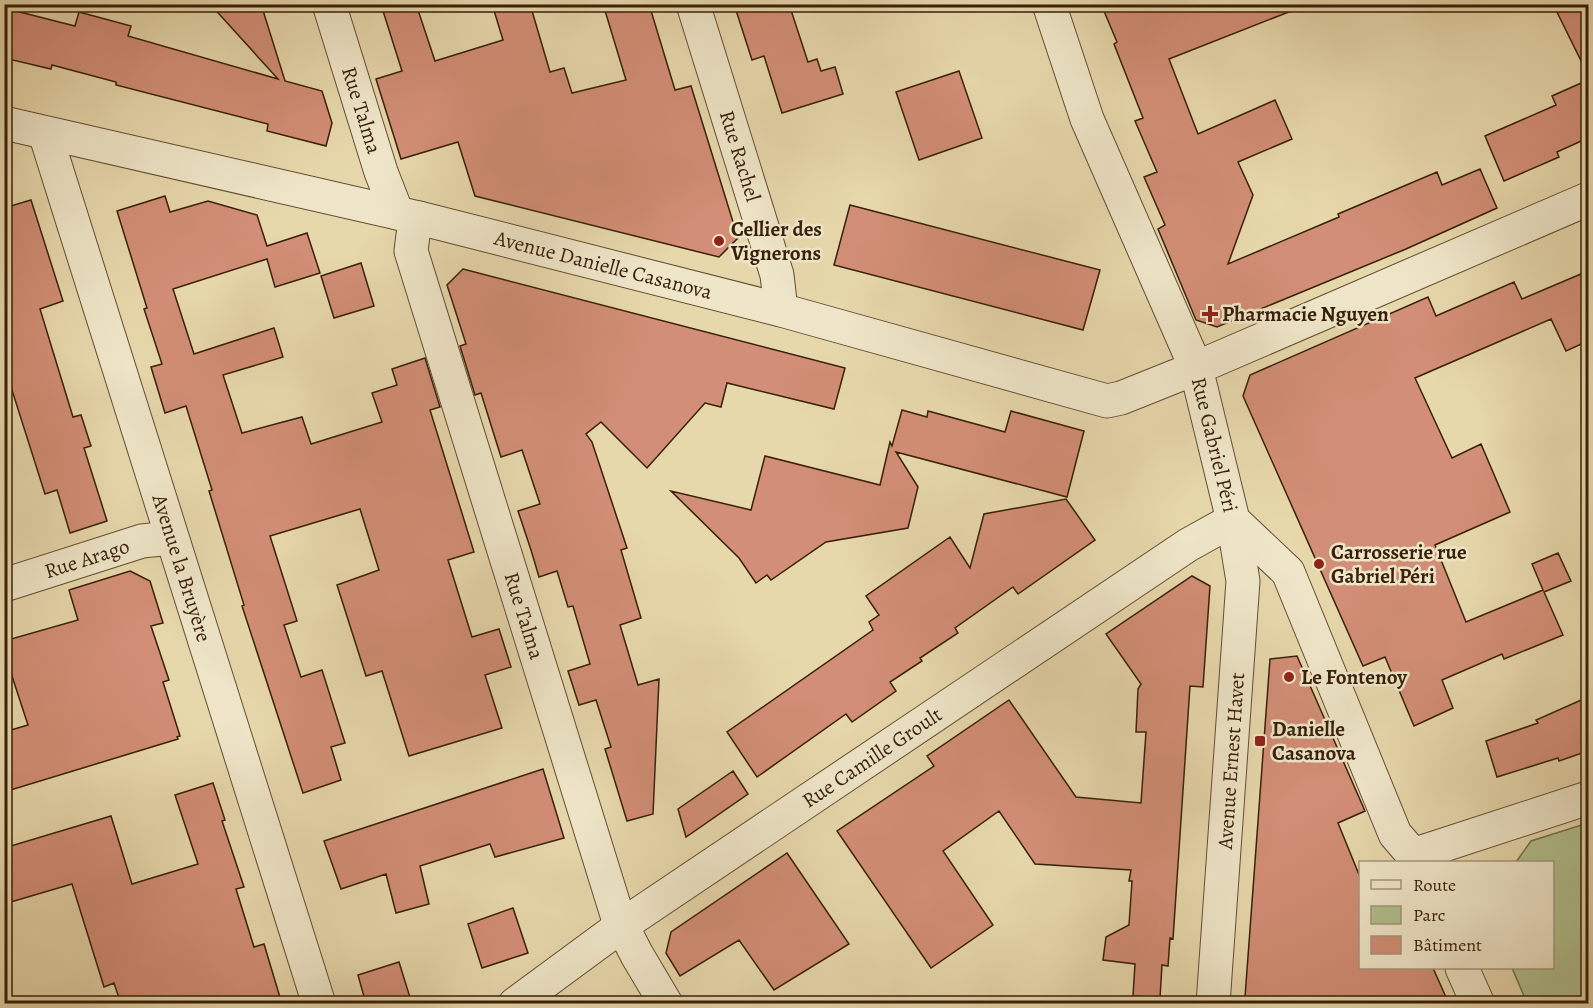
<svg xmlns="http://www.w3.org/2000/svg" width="1593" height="1008" font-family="Alegreya,serif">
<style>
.green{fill:#b1c08d;stroke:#74704b;stroke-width:1.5}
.building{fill:#d28e76;stroke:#381f09;stroke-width:1.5}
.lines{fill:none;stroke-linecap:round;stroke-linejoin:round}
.minor-casing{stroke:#644d32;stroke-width:35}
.minor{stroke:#efe6c9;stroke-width:33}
.poi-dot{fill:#8f2418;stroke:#efe6c9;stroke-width:2}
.labels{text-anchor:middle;stroke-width:5;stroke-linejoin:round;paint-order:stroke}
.street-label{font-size:21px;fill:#381f09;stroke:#efe6c9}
.poi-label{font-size:21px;font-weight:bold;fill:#381f09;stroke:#efe6c9;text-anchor:start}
</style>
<rect width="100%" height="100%" fill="#e7d8ac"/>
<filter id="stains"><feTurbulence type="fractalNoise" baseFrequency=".00333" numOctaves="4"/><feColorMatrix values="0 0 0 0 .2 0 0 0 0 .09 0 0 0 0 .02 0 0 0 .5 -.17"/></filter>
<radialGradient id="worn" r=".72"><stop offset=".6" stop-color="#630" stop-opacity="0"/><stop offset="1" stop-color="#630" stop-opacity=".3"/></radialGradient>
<path class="green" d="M 1588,823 L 1588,1003 L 1527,1003 L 1512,968 L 1552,968 L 1552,862 L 1516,862 L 1531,841 Z"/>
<path class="building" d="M 210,4 L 261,4 L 285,81 L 322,91 L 332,123 L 326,146 L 267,131 L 268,124 L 116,85 L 116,82 L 52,65 L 51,69 L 4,58 L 4,8 L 75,26 L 79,12 L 131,26 L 128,36 L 278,79 Z
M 405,4 L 416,4 L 435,61 L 503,40 L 492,4 L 530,4 L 550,72 L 564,68 L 572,93 L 626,80 L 603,4 L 649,4 L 675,90 L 691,86 L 738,238 L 719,257 L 475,196 L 458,142 L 401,159 L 376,79 L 402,71 L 383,11 Z
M 734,4 L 789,4 L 808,62 L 817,59 L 821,71 L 835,67 L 843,94 L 782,113 L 764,56 L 752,60 Z
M 1101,4 L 1304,4 L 1304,6 L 1169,59 L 1198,134 L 1275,100 L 1292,139 L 1238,162 L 1253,195 L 1228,264 L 1339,217 L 1338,214 L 1437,172 L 1442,185 L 1480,169 L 1497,208 L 1406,249 L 1217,327 L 1196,320 L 1158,229 L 1165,225 L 1144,177 L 1157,172 L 1135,121 L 1143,118 L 1114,44 L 1117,42 Z
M 1553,4 L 1588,4 L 1588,75 Z
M 959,71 L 982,138 L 919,160 L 896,92 Z
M 1588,80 L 1588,138 L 1557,152 L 1559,157 L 1504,181 L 1485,136 L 1556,105 L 1552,96 Z
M 165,196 L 170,212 L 208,201 L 257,215 L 267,246 L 307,233 L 320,273 L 275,287 L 267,259 L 173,289 L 194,354 L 274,328 L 283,357 L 223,375 L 242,433 L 302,417 L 311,444 L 382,422 L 372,393 L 397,385 L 392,369 L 425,358 L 440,407 L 430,410 L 474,552 L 448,560 L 472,637 L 499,629 L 511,667 L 485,675 L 502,728 L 409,756 L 382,671 L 366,676 L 337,585 L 379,570 L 360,509 L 270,536 L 297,621 L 284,625 L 301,677 L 322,670 L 345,743 L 331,747 L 341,780 L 303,793 L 242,606 L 244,605 L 209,491 L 212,490 L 186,406 L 165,413 L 151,367 L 162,364 L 144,309 L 147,308 L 117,211 Z
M 31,200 L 63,301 L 40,309 L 73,417 L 81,415 L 91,446 L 84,448 L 107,521 L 70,533 L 57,490 L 45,494 L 4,365 L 4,208 Z
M 850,205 L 1100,270 L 1083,330 L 834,265 Z
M 361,263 L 374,306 L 334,318 L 321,276 Z
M 463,269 L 845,368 L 834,409 L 727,383 L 721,407 L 705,403 L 647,468 L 601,422 L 586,434 L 592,442 L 627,548 L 621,550 L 641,618 L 620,625 L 638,685 L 659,679 L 653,814 L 627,821 L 605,749 L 611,747 L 596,700 L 579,705 L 568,671 L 590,664 L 573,606 L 568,607 L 557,571 L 539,577 L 531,550 L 518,511 L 540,504 L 522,450 L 501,457 L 481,393 L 475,395 L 460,346 L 466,344 L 447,285 Z
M 1588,271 L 1588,341 L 1566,351 L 1551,319 L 1415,378 L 1452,458 L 1481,444 L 1510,512 L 1435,545 L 1466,622 L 1543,590 L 1532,564 L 1558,553 L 1571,581 L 1544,592 L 1563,635 L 1504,659 L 1502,654 L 1442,680 L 1453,708 L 1414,726 L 1385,657 L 1363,666 L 1243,396 L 1250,375 L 1428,297 L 1436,316 L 1514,282 L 1522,299 Z
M 902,410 L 927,417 L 928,411 L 1005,432 L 1011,411 L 1084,431 L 1067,497 L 896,452 L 918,487 L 908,528 L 826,542 L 771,580 L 767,575 L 756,583 L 739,558 L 671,491 L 751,510 L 765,456 L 880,485 L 890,442 L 892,446 Z
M 1066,499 L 1095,540 L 1018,594 L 1013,587 L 955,628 L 958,633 L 920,658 L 922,661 L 890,682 L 896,691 L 852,722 L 846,714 L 757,777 L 727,732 L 873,630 L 869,622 L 879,615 L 866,596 L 950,537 L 970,568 L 984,514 Z
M 130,571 L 150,581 L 163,623 L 151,626 L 169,680 L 163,682 L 180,736 L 177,737 L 178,739 L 4,792 L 4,732 L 28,725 L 10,670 L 4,672 L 4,641 L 78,620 L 69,590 Z
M 1192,576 L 1210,586 L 1203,687 L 1190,686 L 1173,939 L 1170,938 L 1168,966 L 1162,965 L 1160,998 L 1133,996 L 1135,964 L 1103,960 L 1106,937 L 1129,925 L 1132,881 L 1129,881 L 1131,870 L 1035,864 L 999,811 L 943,851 L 993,925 L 931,968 L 837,831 L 934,766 L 927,756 L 1009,700 L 1076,797 L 1141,803 L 1146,732 L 1136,732 L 1138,689 L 1141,684 L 1106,634 Z
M 1297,656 L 1365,811 L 1338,823 L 1360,877 L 1360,968 L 1433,968 L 1449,1004 L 1338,1004 L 1245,997 L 1270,659 Z
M 1588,697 L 1588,751 L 1559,761 L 1558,758 L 1497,777 L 1486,741 L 1538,723 L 1536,720 Z
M 543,769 L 564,838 L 495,857 L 490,844 L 420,866 L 429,904 L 396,913 L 386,874 L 341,889 L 324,841 Z
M 733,771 L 748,794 L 686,837 L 678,809 Z
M 213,783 L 225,820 L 222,821 L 244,887 L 236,889 L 254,947 L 264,944 L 282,1004 L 121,1004 L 114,983 L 104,987 L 72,884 L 4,904 L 4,848 L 111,816 L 132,884 L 198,864 L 175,795 Z
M 787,853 L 849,944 L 774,990 L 739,940 L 680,976 L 666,953 L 671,932 Z
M 513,908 L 528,953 L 482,968 L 468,924 Z
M 399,962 L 412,1004 L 366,1004 L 358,975 Z"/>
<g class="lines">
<defs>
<g id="minor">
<path id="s1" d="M 329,4 L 381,172 L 397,213"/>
<path id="s2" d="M 693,4 L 777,275 L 781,310"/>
<path id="s3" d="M 1049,4 L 1087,119 L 1196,368 L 1233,520 L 1243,581 L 1213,1004"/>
<path id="s4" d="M 4,123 L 419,218 L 781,310 L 1107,401 L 1121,398 L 1196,368 L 1588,199"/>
<path id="s5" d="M 45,133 L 319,1004"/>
<path id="s6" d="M 419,218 L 413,235 L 411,251 L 618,918 L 637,955 L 666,1004"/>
<path d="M 1233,520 L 1288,572 L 1395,834 L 1413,855 L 1416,862"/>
<path id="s7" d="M 4,585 L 142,541 L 171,538"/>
<path d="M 1413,855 L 1588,798"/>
<path d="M 1462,968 L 1478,1004"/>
<path id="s8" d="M 515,1004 L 621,926 L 1188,545 L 1233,520"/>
</g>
</defs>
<use href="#minor" class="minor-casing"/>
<use href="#minor" class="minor"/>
</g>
<g class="poi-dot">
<circle cx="719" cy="241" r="6"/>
<path d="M1207 305h6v6h6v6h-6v6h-6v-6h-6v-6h6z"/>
<circle cx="1319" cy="564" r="6"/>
<circle cx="1289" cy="677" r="6"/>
<rect x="1254" y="735" width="12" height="12" rx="3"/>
</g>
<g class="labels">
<g class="street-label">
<text dy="7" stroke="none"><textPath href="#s1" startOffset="111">Rue Talma</textPath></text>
<text dy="7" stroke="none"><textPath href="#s2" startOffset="159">Rue Rachel</textPath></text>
<text dy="7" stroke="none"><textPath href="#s4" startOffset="616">Avenue Danielle Casanova</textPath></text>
<text dy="7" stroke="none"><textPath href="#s3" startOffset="472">Rue Gabriel Péri</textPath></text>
<text dy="7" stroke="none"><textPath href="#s7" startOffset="87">Rue Arago</textPath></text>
<text dy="7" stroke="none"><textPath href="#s5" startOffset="456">Avenue la Bruyère</textPath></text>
<text dy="7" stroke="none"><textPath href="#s6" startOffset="416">Rue Talma</textPath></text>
<text dy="7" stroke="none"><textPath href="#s8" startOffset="434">Rue Camille Groult</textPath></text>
<text transform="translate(1231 761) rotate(-86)" y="7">Avenue Ernest Havet</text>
</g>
<g class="poi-label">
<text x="731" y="236">Cellier des<tspan x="731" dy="24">Vignerons</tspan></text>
<text x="1222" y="321">Pharmacie Nguyen</text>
<text x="1331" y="559">Carrosserie rue<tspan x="1331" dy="24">Gabriel Péri</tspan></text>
<text x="1301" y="684">Le Fontenoy</text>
<text x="1272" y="736">Danielle<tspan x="1272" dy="24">Casanova</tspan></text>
</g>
</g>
<rect width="1593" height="1008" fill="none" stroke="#e7d8ac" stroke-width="24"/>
<rect x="6" y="6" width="1581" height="996" fill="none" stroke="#381f09" stroke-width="3"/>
<rect x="12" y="12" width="1569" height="984" fill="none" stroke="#381f09" stroke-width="1.5"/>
<rect x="1359" y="861" width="195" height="108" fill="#efe6c9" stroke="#a6967c" stroke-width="1.5"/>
<rect x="1371" y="880" width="30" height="9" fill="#efe6c9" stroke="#a6967c" stroke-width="1.5"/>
<text x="1413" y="891" font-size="18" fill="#381f09">Route</text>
<rect x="1371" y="906" width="30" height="18" fill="#b1c08d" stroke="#a6967c" stroke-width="1.5"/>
<text x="1413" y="921" font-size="18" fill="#381f09">Parc</text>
<rect x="1371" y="936" width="30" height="18" fill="#d28e76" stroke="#a6967c" stroke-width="1.5"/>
<text x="1413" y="951" font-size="18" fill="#381f09">Bâtiment</text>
<rect width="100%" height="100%" filter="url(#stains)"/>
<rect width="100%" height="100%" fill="url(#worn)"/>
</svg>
